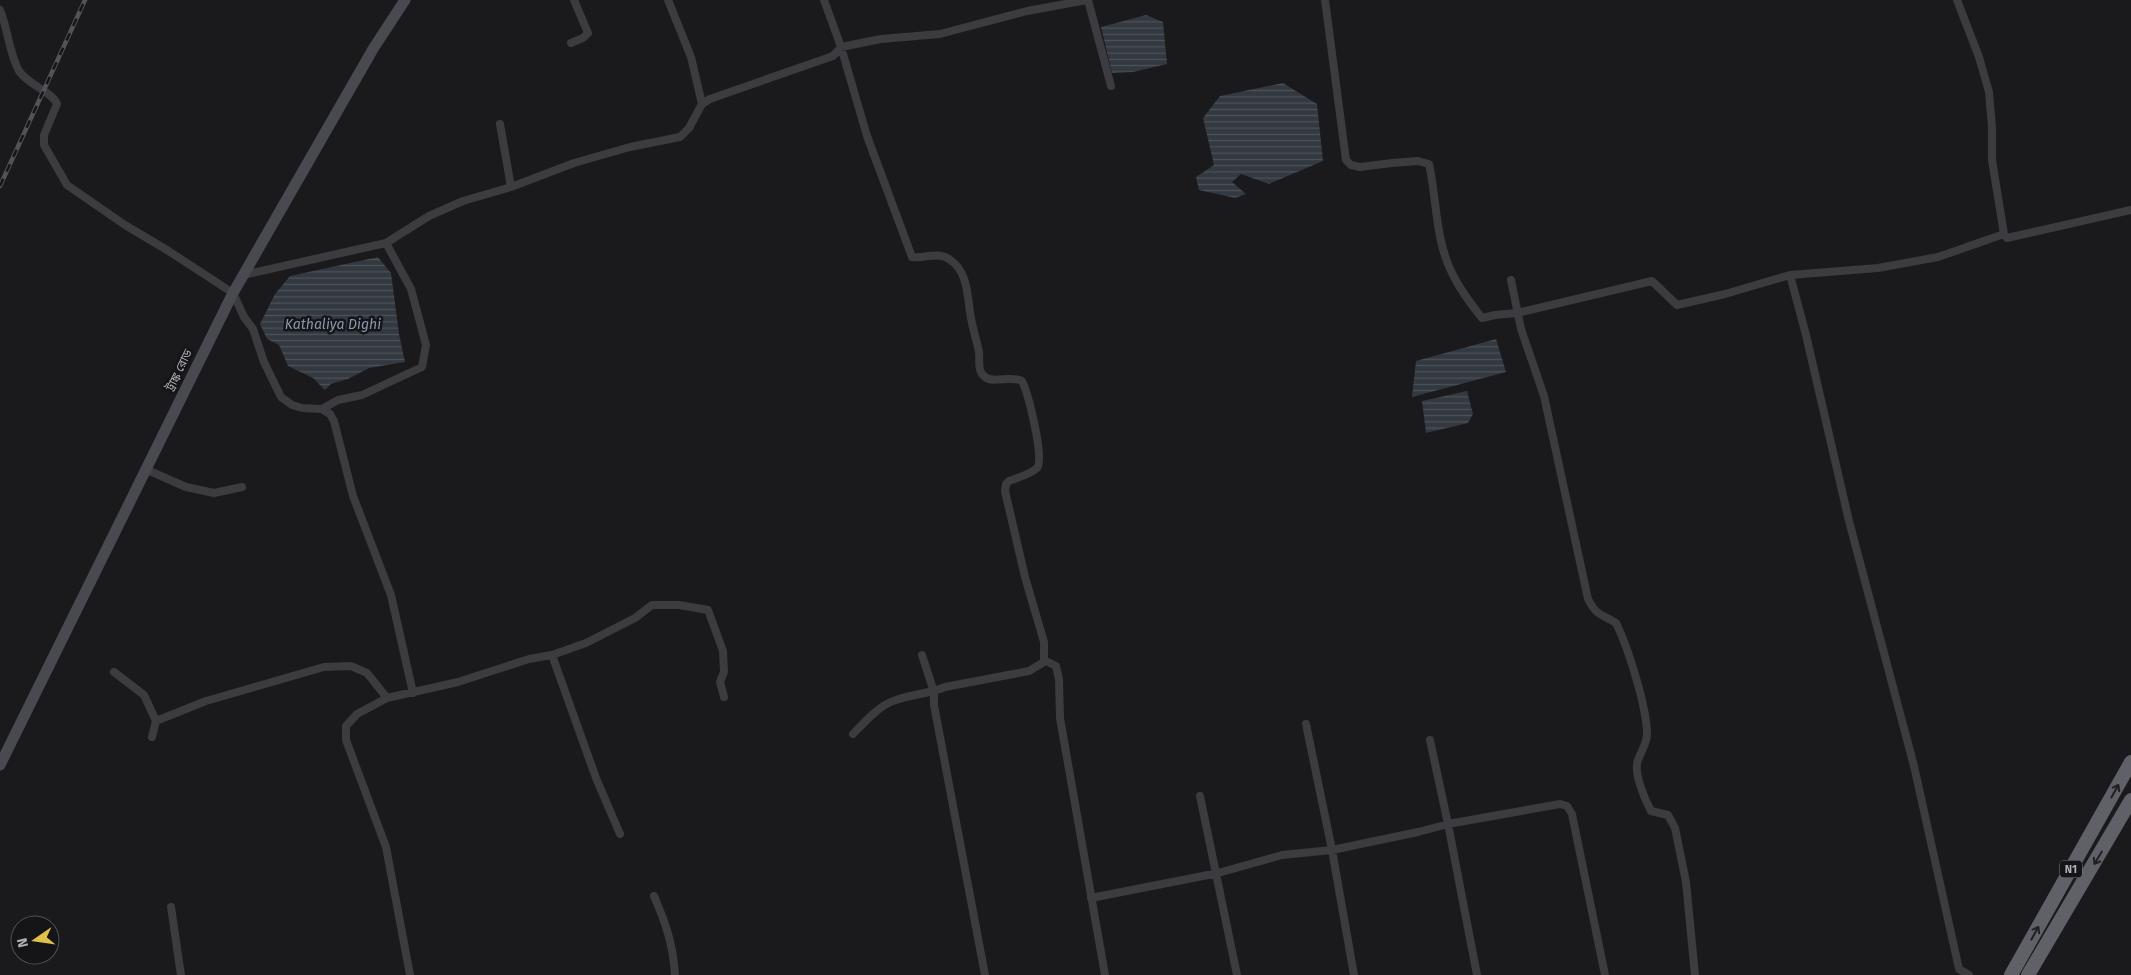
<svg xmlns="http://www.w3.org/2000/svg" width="2131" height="975" font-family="'Fira Sans','Noto Sans Bengali',sans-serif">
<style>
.water{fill:url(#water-rules)}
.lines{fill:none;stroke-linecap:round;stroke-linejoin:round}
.minor{stroke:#3b3b40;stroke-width:8}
.secondary{stroke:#494a50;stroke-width:11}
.trunk{stroke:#5f6068;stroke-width:14}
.rail-casing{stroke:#525359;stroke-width:4.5}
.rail{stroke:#151416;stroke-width:2.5;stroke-dasharray:8;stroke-linecap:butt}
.oneway{stroke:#201f22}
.labels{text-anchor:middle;stroke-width:5;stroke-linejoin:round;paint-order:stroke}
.shield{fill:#151416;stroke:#7f8188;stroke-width:1}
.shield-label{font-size:11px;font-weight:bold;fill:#adb0b9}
.street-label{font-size:12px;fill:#adb0b9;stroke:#151416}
.water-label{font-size:14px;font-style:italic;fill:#8899b0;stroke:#151416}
</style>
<defs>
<pattern id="water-rules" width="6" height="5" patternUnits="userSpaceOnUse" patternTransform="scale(1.25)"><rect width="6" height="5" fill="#333940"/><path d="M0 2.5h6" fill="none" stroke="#4e535a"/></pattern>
</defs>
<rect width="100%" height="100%" fill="#1a191b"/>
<path class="water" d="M 1146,15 L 1163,22 L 1167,64 L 1133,72 L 1112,73 L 1101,27 Z
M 1283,83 L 1317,104 L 1323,161 L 1269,184 L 1241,174 L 1232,182 L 1246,194 L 1235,198 L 1199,190 L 1196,177 L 1214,165 L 1203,118 L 1220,96 Z
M 378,257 L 391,273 L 399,334 L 405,362 L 369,368 L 348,379 L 331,384 L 325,390 L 313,378 L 288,366 L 279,345 L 267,339 L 260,324 L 275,294 L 290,276 Z
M 1496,339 L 1506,372 L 1412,397 L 1416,361 Z
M 1467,391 L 1473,414 L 1468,423 L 1426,433 L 1422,401 Z"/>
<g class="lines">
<path class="minor" d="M 668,0 L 691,57 L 702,104
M 824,0 L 841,47 L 867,136 L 912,257 C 925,259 937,251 949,259 C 969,272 967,297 971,318 C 973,330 977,341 979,352 C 980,360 977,372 985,377 C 994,384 1011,375 1022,381 C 1028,393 1045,459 1037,468 C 1031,474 1017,478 1009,481 L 1006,484 L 1005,491 L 1025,577 L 1044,642 L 1044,662 L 1029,671 L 945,687 C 929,694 912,694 896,700 C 879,705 865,722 853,734
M 1088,0 L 1111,86
M 1325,0 L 1346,160 L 1351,165 L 1360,167 L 1392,163 L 1418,161 L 1429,164 C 1437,200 1435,239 1452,273 C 1460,290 1471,304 1482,318 L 1495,315 L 1517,313 L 1652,281 L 1677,305 L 1725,294 L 1790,275 L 1878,268 L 1938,257 L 2004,234
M 1957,0 L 1979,57 L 1989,92 L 1992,127 L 1992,160 L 2004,234 L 2007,238 L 2131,210
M 0,10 C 8,28 9,54 19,71 C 28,85 52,91 57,104 L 44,135 L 44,145 L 67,185 L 125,225 L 167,250 L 233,293 L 244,317 L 253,329 L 264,362 L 281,397 L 292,405 L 302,408 L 322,409 L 330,414 L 334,421 L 353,496 L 391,595 L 413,693
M 571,43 L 583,38 L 588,33 L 574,0
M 500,124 L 511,187
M 243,275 L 386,243 L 429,216 L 463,201 L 511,187 L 574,163 L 630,147 L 680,137 L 689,128 L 702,104 L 710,99 L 833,56 L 841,47 L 881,39 L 940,34 L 1027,11 L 1087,0
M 1790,275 L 1806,335 L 1849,521 L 1914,766 L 1959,969 L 1969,975
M 1511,280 L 1521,329 L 1544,396 L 1588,599 C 1598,618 1601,613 1616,623 C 1628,647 1647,708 1647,734 C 1647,744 1641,751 1638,760 C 1633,772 1645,800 1651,811 L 1668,815 L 1675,828 L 1686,882 L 1695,975
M 322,409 L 338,400 L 362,395 L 422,367 L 426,345 L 411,289 L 386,243
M 145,469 L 186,487 L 214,493 L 242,487
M 552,655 L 596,778 L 620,834
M 922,655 L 934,692 L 934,705 L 985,975
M 1044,660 L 1056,666 L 1059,679 L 1060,718 L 1105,975
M 114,672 L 144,695 L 156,721
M 1306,724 L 1332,850 L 1354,975
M 152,737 L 156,721 L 206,701 L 324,667 L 351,666 L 367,673 L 387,698
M 1430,740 L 1448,824 L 1477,975
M 1200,796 L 1237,975
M 654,896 C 666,924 673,944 675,975
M 1091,898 L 1218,873 L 1282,855 L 1332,850 L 1418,832 L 1448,824 L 1560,804 L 1567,806 L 1572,814 L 1605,975
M 171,907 L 181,975
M 410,975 L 386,847 L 346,740 L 346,726 L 357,714 L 387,698 L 458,682 L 529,659 L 552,655 L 586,643 L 635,618 L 652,605 L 679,605 L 708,610 L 723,651 L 724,672 L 720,682 L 724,697"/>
<path class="secondary" d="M 0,765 L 233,293 L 373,49 L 405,0"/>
<path class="trunk" d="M 2011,975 L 2131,762
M 2028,975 L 2131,800"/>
<defs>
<path id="rail" d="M 0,186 L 85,0"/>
</defs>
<use href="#rail" class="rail-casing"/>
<use href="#rail" class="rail"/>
</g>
<defs><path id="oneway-shaft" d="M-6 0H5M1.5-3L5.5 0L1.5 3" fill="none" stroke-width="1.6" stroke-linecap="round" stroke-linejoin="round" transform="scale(1.25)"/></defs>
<g class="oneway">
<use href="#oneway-shaft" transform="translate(2115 791) rotate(-61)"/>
<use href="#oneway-shaft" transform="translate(2098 858) rotate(121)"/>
<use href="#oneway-shaft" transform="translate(2035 933) rotate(-61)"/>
</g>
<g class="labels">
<rect class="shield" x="2060" y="860.5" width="22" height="17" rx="4"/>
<g class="shield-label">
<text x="2071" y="873">N1</text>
</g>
<g class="street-label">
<text transform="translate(179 370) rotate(-64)" y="4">ট্রাঙ্ক রোড</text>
</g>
<g class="water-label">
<text x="333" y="329">Kathaliya Dighi</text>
</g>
</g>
<g transform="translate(35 940) rotate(257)"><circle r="24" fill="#151416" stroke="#525257"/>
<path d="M0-4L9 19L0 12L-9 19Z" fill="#e0bf4d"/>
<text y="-8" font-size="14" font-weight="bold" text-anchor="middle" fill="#adb0b9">N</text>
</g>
</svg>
